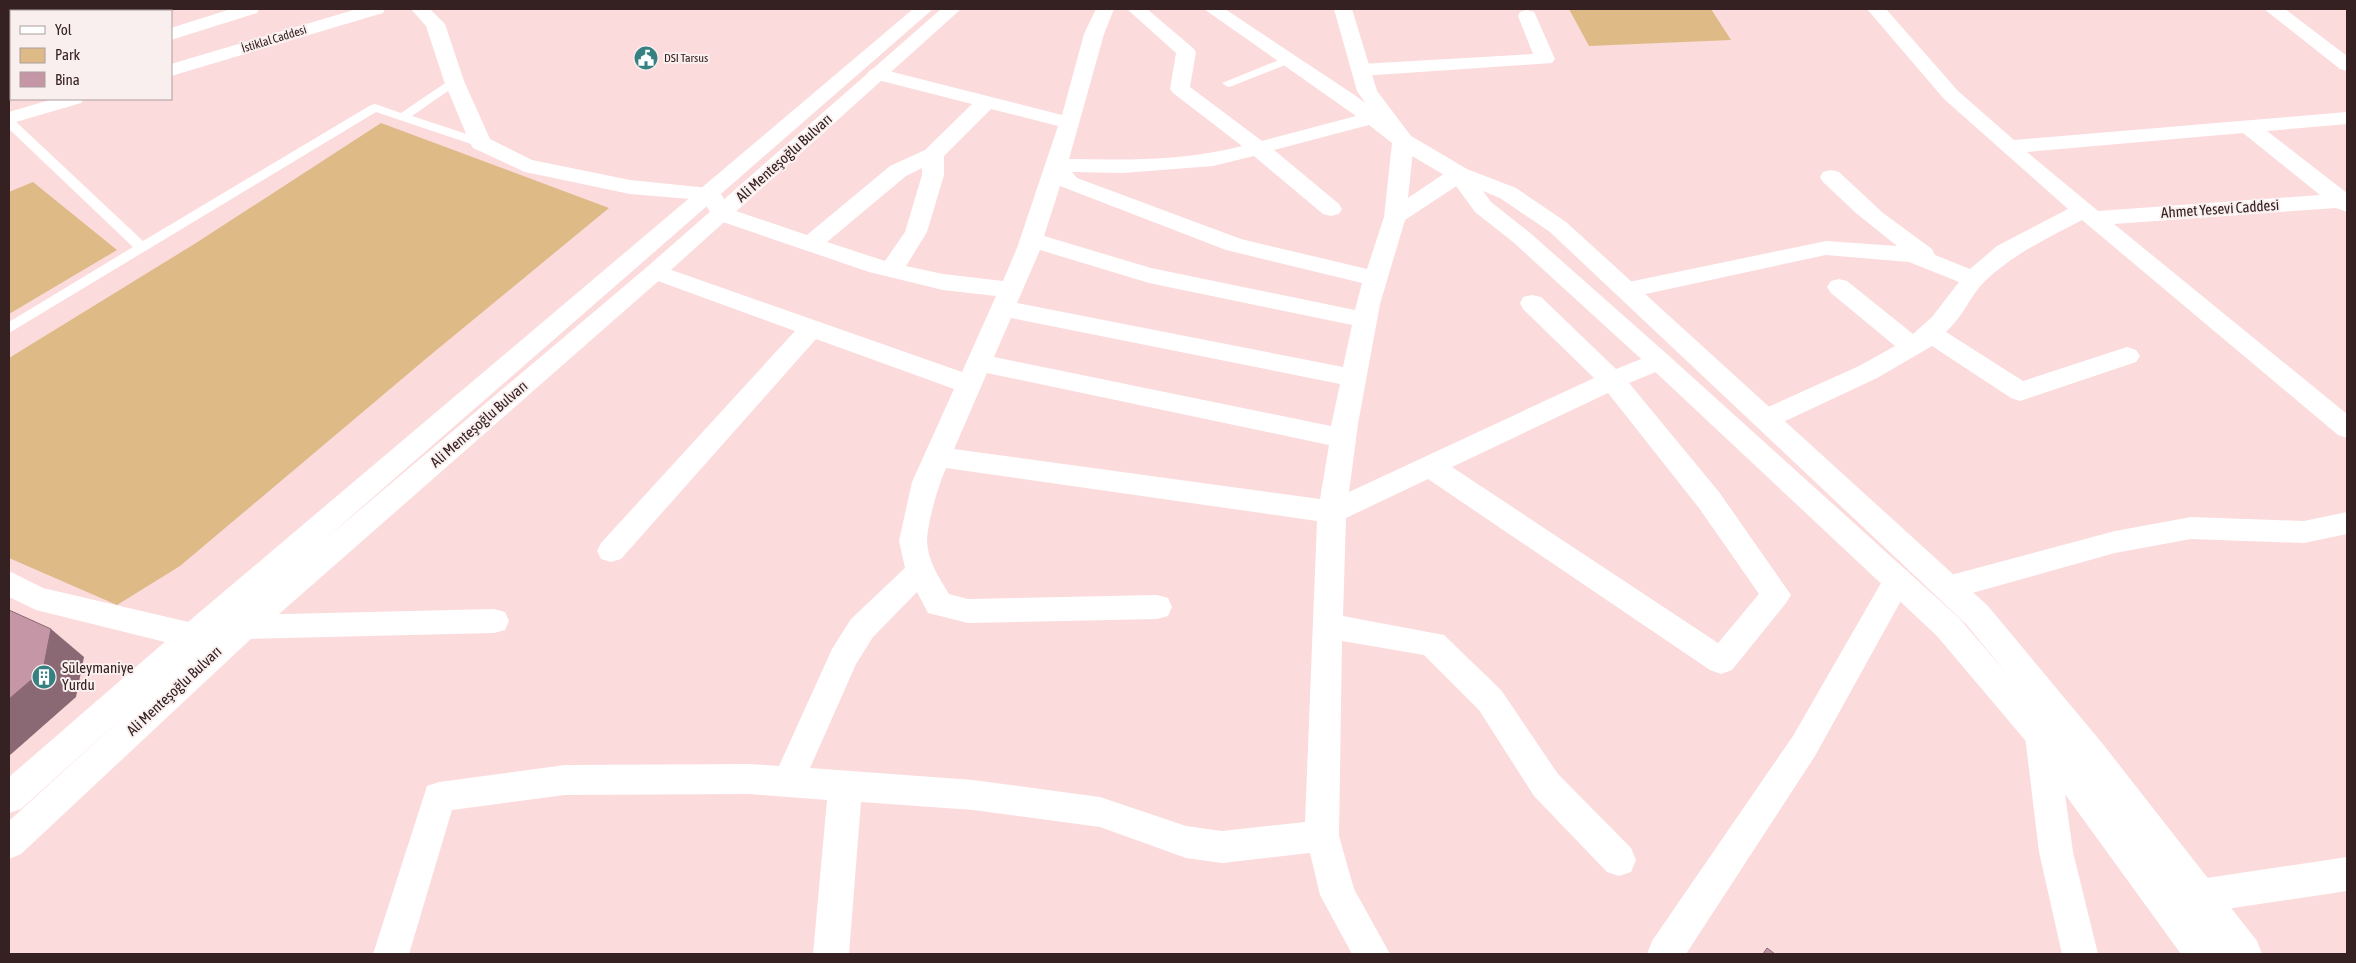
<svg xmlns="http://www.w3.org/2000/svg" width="2356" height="963" font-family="'Asap Condensed',sans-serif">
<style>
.green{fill:#ddba86}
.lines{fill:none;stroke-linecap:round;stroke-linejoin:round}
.lane{fill:#fff;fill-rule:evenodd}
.street{fill:#fff;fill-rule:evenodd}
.secondary{fill:#fff;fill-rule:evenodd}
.shaded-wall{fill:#8a6974}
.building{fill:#c596a5;stroke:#8a6974}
.labels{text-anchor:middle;stroke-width:4;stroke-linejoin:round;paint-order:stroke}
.far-street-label{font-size:12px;fill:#352122;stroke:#faefef}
.far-poi-label{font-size:12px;fill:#352122;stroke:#faefef;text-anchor:start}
.street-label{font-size:15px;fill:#352122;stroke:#faefef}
.poi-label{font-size:15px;fill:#352122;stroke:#faefef;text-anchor:start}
</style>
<rect width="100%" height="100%" fill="#fcdbdc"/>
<path class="green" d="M 1569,9 L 1711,9 L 1731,40 L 1589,46 Z
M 381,123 L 609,208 L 428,357 L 180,566 L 117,605 L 9,558 L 9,358 L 196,243 Z
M 33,182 L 117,250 L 9,314 L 9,192 Z"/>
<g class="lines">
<path class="lane" d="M 1289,56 L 1293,58 L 1293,62 L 1232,86 L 1228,87 L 1222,83 Z
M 454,77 L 458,78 L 458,84 L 412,116 L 485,140 L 487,143 L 485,146 L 477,146 L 376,112 L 9,333 L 9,322 L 133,247 L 9,129 L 9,118 L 13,119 L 143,241 L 371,105 L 375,104 L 401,113 Z"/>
<path class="street" d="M 31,9 L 56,9 L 55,11 L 30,11 Z
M 231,9 L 259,9 L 257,13 L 171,40 L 171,28 Z
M 411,9 L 430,9 L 445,24 L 464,81 L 490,139 L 532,160 L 630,180 L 718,189 L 730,209 L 807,235 L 890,166 L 925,150 L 972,104 L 870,78 L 867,74 L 870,70 L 877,68 L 1062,115 L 1084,34 L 1096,9 L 1114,9 L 1104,34 L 1069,159 C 1126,160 1186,161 1242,146 L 1173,93 L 1170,89 L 1176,53 L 1127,9 L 1147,9 L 1193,48 L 1196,52 L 1190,87 L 1262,141 L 1356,116 L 1204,9 L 1225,9 L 1353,94 L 1411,136 L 1414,141 L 1408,198 L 1451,169 L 1459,167 L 1467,169 L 1470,174 L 1467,179 L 1405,220 L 1380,304 L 1358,424 L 1349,492 L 1594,378 L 1523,309 L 1520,303 L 1523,297 L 1532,295 L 1541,297 L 1616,369 L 1659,352 L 1668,355 L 1672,361 L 1668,367 L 1629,383 L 1719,492 L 1791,595 L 1786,603 L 1732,670 L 1721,674 L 1710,670 L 1428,479 L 1346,518 L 1343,616 L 1444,635 L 1501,690 L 1558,774 L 1631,848 L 1636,860 L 1631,872 L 1619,876 L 1607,872 L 1534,796 L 1479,710 L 1424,655 L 1342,641 L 1339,836 L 1354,889 L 1390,954 L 1352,954 L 1320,895 L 1310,853 L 1222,863 L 1186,858 L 1100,827 L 973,810 L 861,802 L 849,954 L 813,954 L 827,800 L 749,794 L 565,795 L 452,810 L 409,954 L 373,954 L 427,786 L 439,782 L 565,765 L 749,764 L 779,766 L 832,649 L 851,619 L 905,568 L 899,541 L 912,482 L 954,389 L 816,339 L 621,559 L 611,562 L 601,559 L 597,551 L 601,543 L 795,331 L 647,277 L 643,272 L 647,267 L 655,264 L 663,267 L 962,372 L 996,296 L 943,290 L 869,272 L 714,219 L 703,200 L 630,194 L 525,172 L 473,148 L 470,143 L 444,81 L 426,26 ZM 991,109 L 1058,126 L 1017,248 L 1003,281 L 943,274 L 906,266 L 927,232 L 944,175 L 944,156 ZM 1369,125 L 1392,143 L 1384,217 L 1367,269 L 1241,239 L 1077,178 L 1072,172 L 1123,173 L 1213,166 L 1254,156 L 1323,214 L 1331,216 L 1339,214 L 1342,209 L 1339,204 L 1274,150 ZM 922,168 L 922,175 L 905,232 L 885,261 L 827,242 L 906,176 ZM 1060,186 L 1226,250 L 1362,283 L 1355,310 L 1151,268 L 1044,236 ZM 1040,250 L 1149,283 L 1352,325 L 1343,367 L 1017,303 ZM 1011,318 L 1340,384 L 1331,426 L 994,357 ZM 987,373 L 1329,445 L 1320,499 L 954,449 ZM 1608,393 L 1699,508 L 1759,594 L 1718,643 L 1452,467 ZM 946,468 L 1317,521 L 1305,822 L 1222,831 L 1186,826 L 1100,797 L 973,780 L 810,768 L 856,664 L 873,637 L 917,592 L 928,613 L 968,623 L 1157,619 L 1168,616 L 1172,607 L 1168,598 L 1157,595 L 968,599 L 949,594 C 939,578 927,559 927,540 C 928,521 938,486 946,468 Z
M 1867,9 L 1886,9 L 1958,91 L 2014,140 L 2347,112 L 2347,124 L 2267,131 L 2347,193 L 2347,212 L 2336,208 L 2114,224 L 2347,414 L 2347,438 L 2338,435 L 2082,220 C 2046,239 2013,254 1984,282 C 1971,295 1962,318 1946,332 L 2023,381 L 2127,347 L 2136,350 L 2140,356 L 2136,362 L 2020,401 L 2011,398 L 1932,346 L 1877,378 L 1775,426 L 1766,429 L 1757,426 L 1753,419 L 1757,412 L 1859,366 L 1895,346 L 1831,293 L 1827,287 L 1831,281 L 1839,279 L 1847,281 L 1913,334 L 1932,317 L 1959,282 L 1909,262 L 1826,255 L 1627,298 L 1619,296 L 1615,290 L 1619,284 L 1826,241 L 1897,246 L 1856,213 L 1823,182 L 1820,177 L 1823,172 L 1831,170 L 1839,172 L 1883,213 L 1932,249 L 1935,255 L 1970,269 L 1997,246 L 2068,209 L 1944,99 ZM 2243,133 L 2320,195 L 2098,211 L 2027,152 Z
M 2264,9 L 2285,9 L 2347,56 L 2347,71 L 2340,69 Z
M 1527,10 L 1534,12 L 1536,16 L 1555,59 L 1552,63 L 1361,76 L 1354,74 L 1351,70 L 1354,66 L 1361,64 L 1533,54 L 1518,16 L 1520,12 Z
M 9,14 L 11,14 L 11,26 L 9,26 Z
M 9,77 L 11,77 L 11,89 L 9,89 Z
M 2347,512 L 2347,534 L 2304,543 L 2191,539 L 2115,553 L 1947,600 L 1937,596 L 1932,588 L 1937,580 L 1947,576 L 2115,531 L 2191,517 L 2304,521 Z
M 1898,567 L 1908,571 L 1913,579 L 1815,756 L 1686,954 L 1647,954 L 1652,941 L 1793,736 L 1888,571 Z
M 9,571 L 43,588 L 193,623 L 204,627 L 208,636 L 204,645 L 193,649 L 36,610 L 9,597 Z
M 494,609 L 505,612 L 509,621 L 505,630 L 494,633 L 243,639 L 232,636 L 228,627 L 232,618 L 243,615 Z
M 2041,722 L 2052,726 L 2057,736 L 2073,852 L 2098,954 L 2062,954 L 2039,852 L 2025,736 L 2030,726 Z
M 2347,857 L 2347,891 L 2200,913 L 2188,908 L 2182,896 L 2188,884 L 2200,879 Z"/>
<path class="secondary" d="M 357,9 L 385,9 L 383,13 L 171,76 L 171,64 Z
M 913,9 L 933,9 L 324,540 L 647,267 L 941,9 L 961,9 L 663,277 L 254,636 L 21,854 L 9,859 L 9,821 L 133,708 L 21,809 L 9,813 L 9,777 L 182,627 Z
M 1334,9 L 1352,9 L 1377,91 L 1411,136 L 1467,169 L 1516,188 L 1566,222 L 1988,606 L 2102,743 L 2257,941 L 2262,954 L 2222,954 L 2220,952 L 2221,954 L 2181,954 L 2030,746 L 1937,636 L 1650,367 L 1513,242 L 1475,212 L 1451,179 L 1395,146 L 1357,91 ZM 1483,191 L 1500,198 L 1550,232 L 1966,624 L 2007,674 L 1959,618 L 1668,355 L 1529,232 L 1491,202 Z
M 53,99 L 84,99 L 81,103 L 9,124 L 9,112 Z"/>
</g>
<path class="shaded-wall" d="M 51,629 L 84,657 L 76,697 L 9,756 L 9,699 Z"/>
<path class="building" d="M 9,610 L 51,629 L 43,670 L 9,699 Z
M 1767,948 L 1775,954 L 1763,954 Z"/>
<defs>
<symbol id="civic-disc" viewBox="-11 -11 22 22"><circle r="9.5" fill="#378082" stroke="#faefef"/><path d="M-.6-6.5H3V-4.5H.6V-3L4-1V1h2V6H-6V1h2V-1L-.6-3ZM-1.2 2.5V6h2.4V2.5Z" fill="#fff"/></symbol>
<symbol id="building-disc" viewBox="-11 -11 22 22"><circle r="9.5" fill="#378082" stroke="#faefef"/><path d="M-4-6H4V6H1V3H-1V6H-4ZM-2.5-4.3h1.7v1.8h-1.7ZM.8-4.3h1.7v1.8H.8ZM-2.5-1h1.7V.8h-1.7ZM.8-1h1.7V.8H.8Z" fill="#fff"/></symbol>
</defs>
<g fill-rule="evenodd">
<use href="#civic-disc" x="632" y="44" width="28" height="28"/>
<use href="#building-disc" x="30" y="663" width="28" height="28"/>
</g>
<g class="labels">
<g class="far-street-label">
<text transform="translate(274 39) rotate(-17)" y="4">İstiklal Caddesi</text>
</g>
<g class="far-poi-label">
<text x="664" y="62">DSI Tarsus</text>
</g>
<g class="street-label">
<text transform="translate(784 158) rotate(-42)" y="5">Ali Menteşoğlu Bulvarı</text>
<text transform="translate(2220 209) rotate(-4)" y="5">Ahmet Yesevi Caddesi</text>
<text transform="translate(479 424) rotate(-41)" y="5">Ali Menteşoğlu Bulvarı</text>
<text transform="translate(174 691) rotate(-43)" y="5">Ali Menteşoğlu Bulvarı</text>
</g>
<g class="poi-label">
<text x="62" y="673">Süleymaniye<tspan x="62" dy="17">Yurdu</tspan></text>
</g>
</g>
<rect width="2356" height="963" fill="none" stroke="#352122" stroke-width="20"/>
<rect x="10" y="10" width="162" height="90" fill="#faefef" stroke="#ab9d9d"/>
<rect x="20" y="26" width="25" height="8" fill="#ffffff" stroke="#ab9d9d"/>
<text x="55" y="35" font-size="15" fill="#352122">Yol</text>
<rect x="20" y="48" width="25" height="15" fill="#ddba86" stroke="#ab9d9d"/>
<text x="55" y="60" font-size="15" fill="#352122">Park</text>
<rect x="20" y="72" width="25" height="15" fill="#c596a5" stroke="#ab9d9d"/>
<text x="55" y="85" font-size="15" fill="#352122">Bina</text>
</svg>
